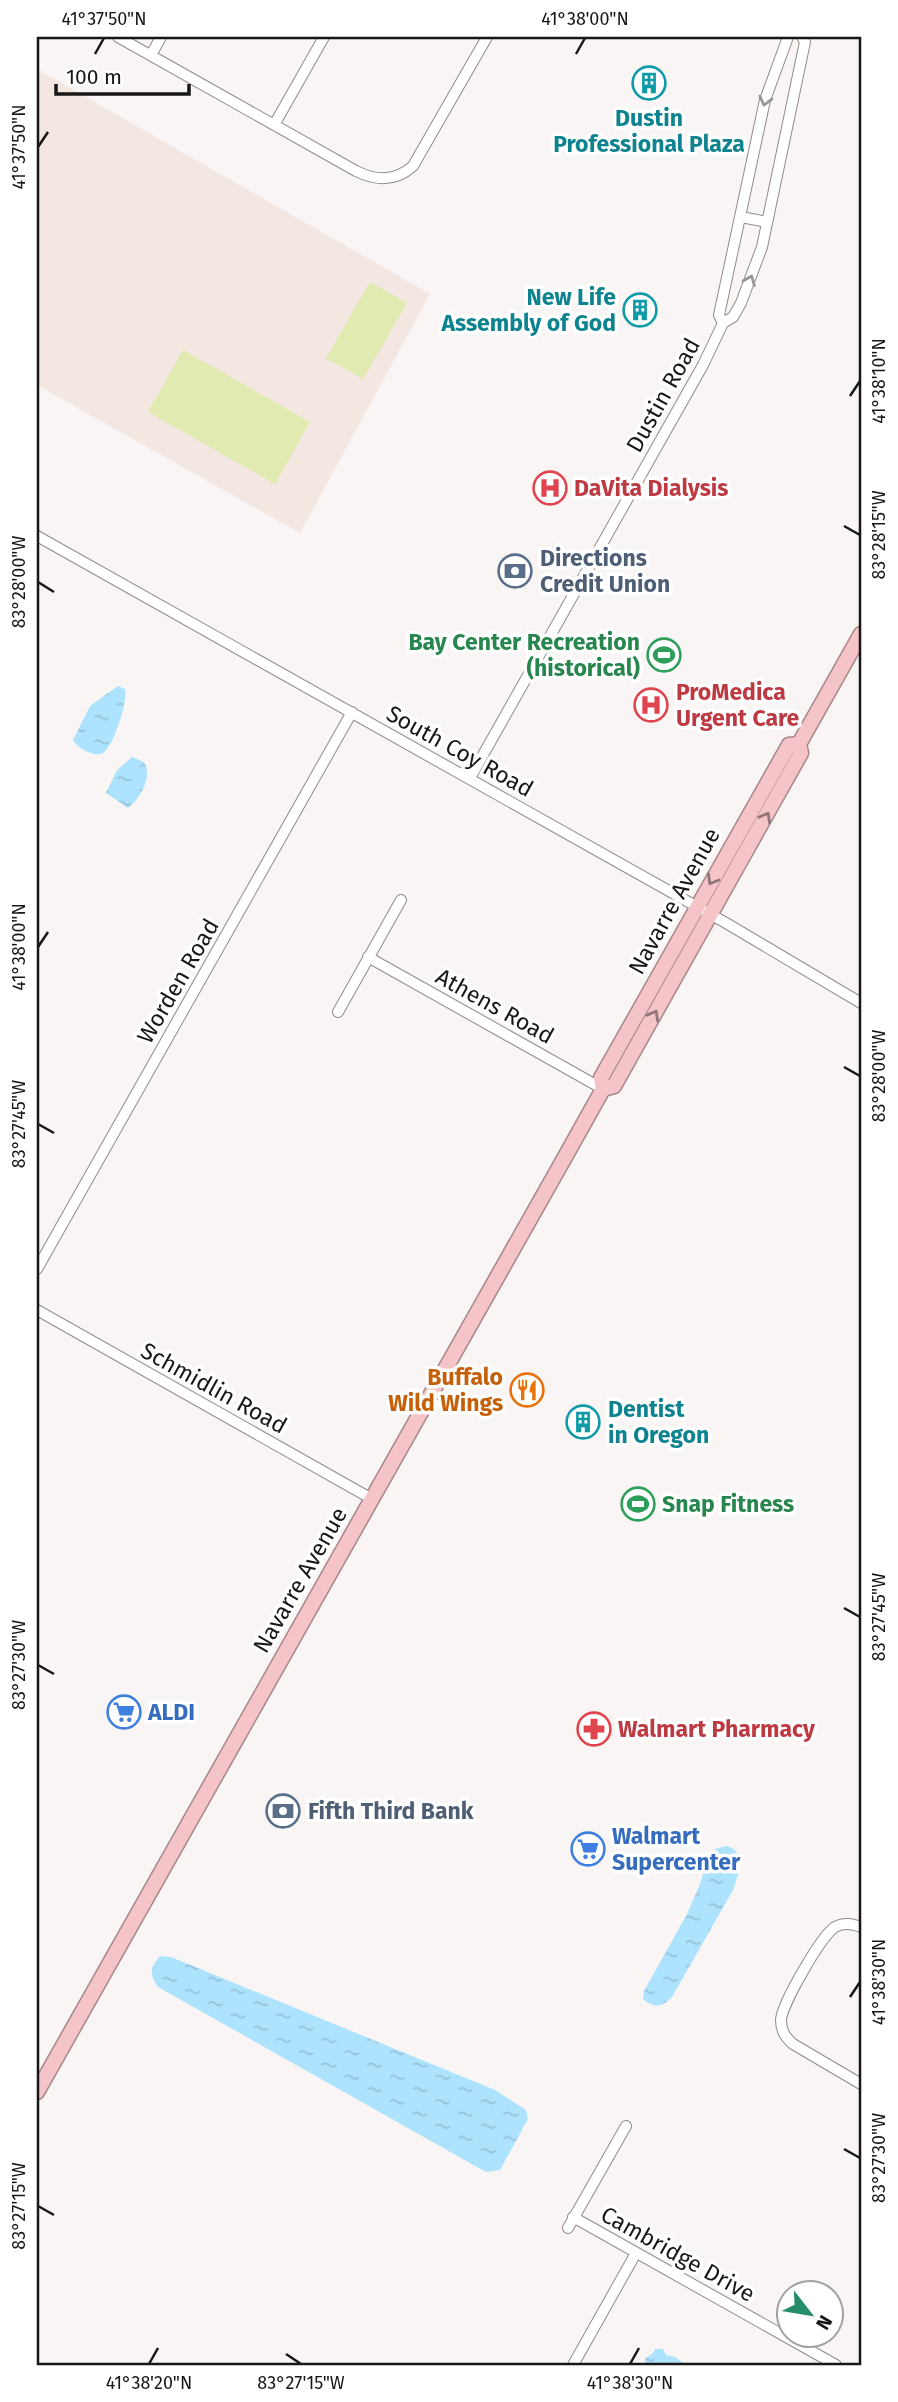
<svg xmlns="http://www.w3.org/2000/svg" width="898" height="2402" font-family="'Fira Sans',sans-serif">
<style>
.built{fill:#f2e7e1}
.green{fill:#e1eab1}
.water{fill:url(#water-ripples)}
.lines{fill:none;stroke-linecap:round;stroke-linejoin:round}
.minor-casing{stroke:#8f8c8a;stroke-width:12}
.highway-casing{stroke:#a7878a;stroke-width:17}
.minor{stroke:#fff;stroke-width:10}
.highway{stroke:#f4c4c8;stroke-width:14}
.oneway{stroke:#979796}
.oneway2{stroke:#917678}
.ticks{fill:none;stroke:#181716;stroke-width:2.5}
.labels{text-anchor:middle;stroke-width:7;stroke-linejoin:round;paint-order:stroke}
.culture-label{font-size:23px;font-weight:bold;fill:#0d838f;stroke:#fff}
.street-label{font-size:23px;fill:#181716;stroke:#fff}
.health-label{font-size:23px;font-weight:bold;fill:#be3a42;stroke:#fff;text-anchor:start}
.service-label{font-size:23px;font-weight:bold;fill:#4e5e75;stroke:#fff;text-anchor:start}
.leisure-label{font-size:23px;font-weight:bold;fill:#27864d;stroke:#fff;text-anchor:end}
.food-label{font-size:23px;font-weight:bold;fill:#c56008;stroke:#fff;text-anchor:end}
.shop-label{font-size:23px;font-weight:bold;fill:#366cbe;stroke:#fff;text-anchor:start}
.neatline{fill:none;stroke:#181716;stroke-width:2.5}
.ticks-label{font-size:18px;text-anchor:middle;fill:#181716}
</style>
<defs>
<pattern id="water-ripples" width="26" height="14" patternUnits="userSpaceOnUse" patternTransform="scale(1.75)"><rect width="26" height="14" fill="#aee3fd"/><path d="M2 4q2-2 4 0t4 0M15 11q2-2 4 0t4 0" fill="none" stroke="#95c2d8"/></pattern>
</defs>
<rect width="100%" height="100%" fill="#f8f5f4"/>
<path class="built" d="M 37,69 L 430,294 L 300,533 L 37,385 Z"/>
<path class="green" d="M 370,282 L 407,303 L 363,379 L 326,358 Z
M 183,350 L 310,422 L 275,484 L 148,412 Z"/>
<path class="water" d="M 118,686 L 125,689 C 128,701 114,745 103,753 C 97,756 91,753 86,751 C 80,748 77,746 73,740 L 90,706 Z
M 132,757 L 144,762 C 153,777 140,799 128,808 L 106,793 L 117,770 Z
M 726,1846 C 747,1850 738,1876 733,1890 L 672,1997 C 662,2007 655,2009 643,1999 L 644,1991 L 687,1914 L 700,1884 L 708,1857 L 715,1849 Z
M 160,1956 L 171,1957 L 495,2090 L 526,2110 L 528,2119 L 500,2170 L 486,2172 L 158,1987 C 149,1974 150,1968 160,1956 Z
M 655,2349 L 663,2349 L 666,2355 L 675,2357 L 686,2365 L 645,2365 L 645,2359 L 654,2352 Z"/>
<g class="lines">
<defs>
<path id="minor" d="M 118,37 L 356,171 C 376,181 395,182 413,166 L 487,37
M 151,55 L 161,37
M 274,125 L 324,37
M 741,217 L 767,222
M 723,323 L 719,315 L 765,100 L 788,37
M 37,536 L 726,923 L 861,1003
M 470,778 L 703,365 L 723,323 L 733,317 L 741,303 L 762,247 L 805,42 L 802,37
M 368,957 L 603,1089
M 338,1012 L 401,900
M 37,1269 L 352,712
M 37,1310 L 372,1499
M 861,1927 C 852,1924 844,1922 835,1927 C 821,1936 782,2004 781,2020 C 781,2031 785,2037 793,2044 L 861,2084
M 573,2217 L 836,2365
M 568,2228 L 626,2126
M 573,2365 L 636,2253"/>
<path id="highway" d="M 603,1089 L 614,1086 L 801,753 L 799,744 L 861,634
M 37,2092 L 565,1157 L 603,1089 L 601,1078 L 789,745 L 799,744"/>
</defs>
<use href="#minor" class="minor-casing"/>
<use href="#highway" class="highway-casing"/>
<use href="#minor" class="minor"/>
<use href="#highway" class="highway"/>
</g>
<defs><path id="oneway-chevron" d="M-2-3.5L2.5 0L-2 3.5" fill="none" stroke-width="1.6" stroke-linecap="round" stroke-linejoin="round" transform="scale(1.75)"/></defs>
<g class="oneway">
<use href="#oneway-chevron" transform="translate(765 101) rotate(104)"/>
<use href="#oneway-chevron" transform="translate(750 280) rotate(-68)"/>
</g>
<g class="oneway2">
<use href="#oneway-chevron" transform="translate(766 817) rotate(-61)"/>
<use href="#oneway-chevron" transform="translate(712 880) rotate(120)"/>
<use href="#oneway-chevron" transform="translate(654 1015) rotate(-61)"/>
</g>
<path class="ticks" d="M 95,54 L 104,38M 576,54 L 585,38M 38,147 L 48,132M 850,396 L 860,381M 844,526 L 860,535M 38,582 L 54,592M 38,947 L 48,932M 844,1067 L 860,1076M 38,1124 L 54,1133M 844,1608 L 860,1617M 38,1665 L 54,1674M 850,1997 L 860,1982M 844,2149 L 860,2158M 38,2206 L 54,2215M 286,2354 L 301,2364M 149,2364 L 158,2348M 630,2364 L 639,2348"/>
<defs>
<symbol id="building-ring" viewBox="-11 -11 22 22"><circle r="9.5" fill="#fff" stroke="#0f9aa8" stroke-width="1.5"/><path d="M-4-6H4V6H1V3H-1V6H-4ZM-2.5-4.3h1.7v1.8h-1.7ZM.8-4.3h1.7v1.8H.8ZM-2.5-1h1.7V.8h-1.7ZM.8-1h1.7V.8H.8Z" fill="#0f9aa8"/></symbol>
<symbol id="hospital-ring" viewBox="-11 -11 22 22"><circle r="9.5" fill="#fff" stroke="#e0444e" stroke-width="1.5"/><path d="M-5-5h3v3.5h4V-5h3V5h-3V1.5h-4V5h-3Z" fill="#e0444e"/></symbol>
<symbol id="bank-ring" viewBox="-11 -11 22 22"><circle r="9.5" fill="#fff" stroke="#5c6f8a" stroke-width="1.5"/><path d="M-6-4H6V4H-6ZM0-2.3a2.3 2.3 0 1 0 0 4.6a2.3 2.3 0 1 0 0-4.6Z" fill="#5c6f8a"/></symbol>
<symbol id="stadium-ring" viewBox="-11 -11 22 22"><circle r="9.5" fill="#fff" stroke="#2e9e5b" stroke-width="1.5"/><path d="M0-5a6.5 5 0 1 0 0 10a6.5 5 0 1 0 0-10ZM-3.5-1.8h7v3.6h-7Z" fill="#2e9e5b"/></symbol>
<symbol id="restaurant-ring" viewBox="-11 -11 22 22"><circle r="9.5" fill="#fff" stroke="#e8710a" stroke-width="1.5"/><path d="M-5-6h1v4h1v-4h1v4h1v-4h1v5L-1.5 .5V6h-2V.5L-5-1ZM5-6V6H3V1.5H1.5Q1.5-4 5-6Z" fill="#e8710a"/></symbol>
<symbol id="supermarket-ring" viewBox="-11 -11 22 22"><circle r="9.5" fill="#fff" stroke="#3f7fe0" stroke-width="1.5"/><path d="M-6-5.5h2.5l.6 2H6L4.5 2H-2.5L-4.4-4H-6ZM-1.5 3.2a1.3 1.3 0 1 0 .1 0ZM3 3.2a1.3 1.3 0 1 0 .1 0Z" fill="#3f7fe0"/></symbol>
<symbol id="pharmacy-ring" viewBox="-11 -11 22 22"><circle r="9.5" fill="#fff" stroke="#e0444e" stroke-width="1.5"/><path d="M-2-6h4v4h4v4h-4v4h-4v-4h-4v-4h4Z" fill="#e0444e"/></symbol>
</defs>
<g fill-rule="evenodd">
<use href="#building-ring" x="630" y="64" width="38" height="38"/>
<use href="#building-ring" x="621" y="291" width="38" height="38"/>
<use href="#hospital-ring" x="531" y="469" width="38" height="38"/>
<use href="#bank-ring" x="496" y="552" width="38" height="38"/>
<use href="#stadium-ring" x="645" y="636" width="38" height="38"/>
<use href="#hospital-ring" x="632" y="686" width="38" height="38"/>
<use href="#restaurant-ring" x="508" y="1371" width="38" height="38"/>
<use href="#building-ring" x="564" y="1403" width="38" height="38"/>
<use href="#stadium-ring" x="619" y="1485" width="38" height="38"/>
<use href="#supermarket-ring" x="105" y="1693" width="38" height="38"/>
<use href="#pharmacy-ring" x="575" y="1710" width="38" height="38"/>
<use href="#bank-ring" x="264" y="1792" width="38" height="38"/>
<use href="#supermarket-ring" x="569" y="1830" width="38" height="38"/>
</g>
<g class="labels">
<g class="culture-label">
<text x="649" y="126">Dustin<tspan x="649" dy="26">Professional Plaza</tspan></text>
<text x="616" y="305" text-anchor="end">New Life<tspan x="616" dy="26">Assembly of God</tspan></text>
<text x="608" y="1417" text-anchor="start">Dentist<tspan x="608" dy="26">in Oregon</tspan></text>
</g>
<g class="street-label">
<text transform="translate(663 395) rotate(-61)" y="8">Dustin Road</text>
<text transform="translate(460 751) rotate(29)" y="8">South Coy Road</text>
<text transform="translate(674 901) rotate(-61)" y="8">Navarre Avenue</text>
<text transform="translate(178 981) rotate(-60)" y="8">Worden Road</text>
<text transform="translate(495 1006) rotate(29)" y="8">Athens Road</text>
<text transform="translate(214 1388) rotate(29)" y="8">Schmidlin Road</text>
<text transform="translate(300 1580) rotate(-60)" y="8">Navarre Avenue</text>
<text transform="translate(678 2254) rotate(29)" y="8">Cambridge Drive</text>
</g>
<g class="health-label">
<text x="574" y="496">DaVita Dialysis</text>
<text x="676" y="700">ProMedica<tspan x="676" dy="26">Urgent Care</tspan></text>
<text x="618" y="1737">Walmart Pharmacy</text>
</g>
<g class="service-label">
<text x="540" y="566">Directions<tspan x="540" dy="26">Credit Union</tspan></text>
<text x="308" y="1819">Fifth Third Bank</text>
</g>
<g class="leisure-label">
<text x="640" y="650">Bay Center Recreation<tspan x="640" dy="26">(historical)</tspan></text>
<text x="662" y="1512" text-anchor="start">Snap Fitness</text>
</g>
<g class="food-label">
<text x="503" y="1385">Buffalo<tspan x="503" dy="26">Wild Wings</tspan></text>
</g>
<g class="shop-label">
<text x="148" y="1720">ALDI</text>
<text x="612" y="1844">Walmart<tspan x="612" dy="26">Supercenter</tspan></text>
</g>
</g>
<rect width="898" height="2402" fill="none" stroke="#ffffff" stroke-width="77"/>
<g transform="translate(810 2314) rotate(121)"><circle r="33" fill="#ffffff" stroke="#a3a2a2" stroke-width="2"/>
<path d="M0-5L12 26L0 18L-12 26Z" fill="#258d69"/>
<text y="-10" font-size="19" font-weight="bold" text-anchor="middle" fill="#181716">N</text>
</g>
<path d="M56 84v10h133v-10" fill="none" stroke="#181716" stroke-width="3.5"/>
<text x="66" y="84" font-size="21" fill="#181716" stroke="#ffffff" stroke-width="5" paint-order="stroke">100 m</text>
<rect x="38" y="38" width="822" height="2326" class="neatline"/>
<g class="ticks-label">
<text x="104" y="25">41°37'50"N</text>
<text x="585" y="25">41°38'00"N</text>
<text transform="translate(19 147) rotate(-90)" y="6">41°37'50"N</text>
<text transform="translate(879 381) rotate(-90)" y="6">41°38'10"N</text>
<text transform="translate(879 535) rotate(-90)" y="6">83°28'15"W</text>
<text transform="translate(19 582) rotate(-90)" y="6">83°28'00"W</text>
<text transform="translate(19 947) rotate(-90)" y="6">41°38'00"N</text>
<text transform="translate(879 1076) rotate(-90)" y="6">83°28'00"W</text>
<text transform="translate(19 1124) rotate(-90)" y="6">83°27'45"W</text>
<text transform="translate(879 1617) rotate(-90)" y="6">83°27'45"W</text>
<text transform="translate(19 1665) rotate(-90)" y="6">83°27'30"W</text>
<text transform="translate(879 1982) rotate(-90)" y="6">41°38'30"N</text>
<text transform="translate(879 2158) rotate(-90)" y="6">83°27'30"W</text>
<text transform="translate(19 2206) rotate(-90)" y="6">83°27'15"W</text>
<text x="149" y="2389">41°38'20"N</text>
<text x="301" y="2389">83°27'15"W</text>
<text x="630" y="2389">41°38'30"N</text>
</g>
</svg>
